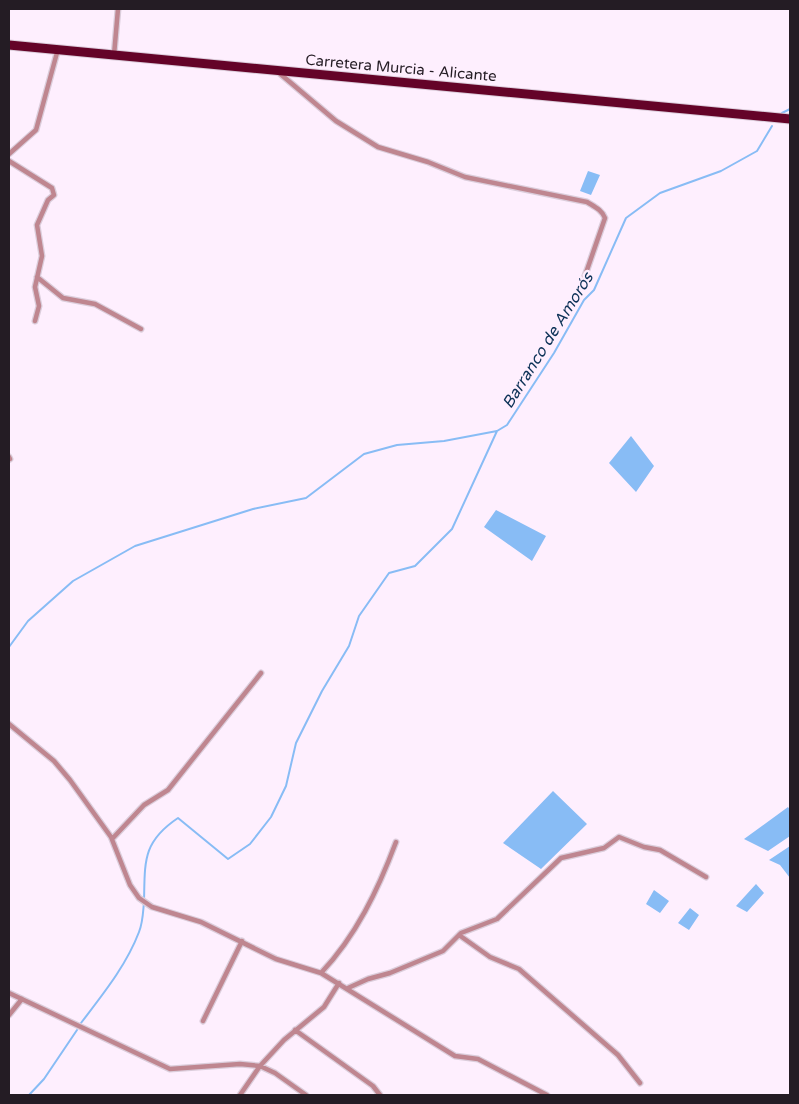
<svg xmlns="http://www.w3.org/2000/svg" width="799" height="1104" font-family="'Varela Round',sans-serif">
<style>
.water{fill:#88bcf5}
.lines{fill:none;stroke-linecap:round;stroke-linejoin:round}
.stream{stroke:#88bcf5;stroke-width:2}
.street-casing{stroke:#dbcddb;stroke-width:7}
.highway-casing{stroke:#dbcddb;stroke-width:11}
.street{stroke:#bf8690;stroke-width:4.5}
.highway{stroke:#640328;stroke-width:9}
.labels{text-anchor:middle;stroke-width:5;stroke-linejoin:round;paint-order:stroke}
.street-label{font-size:15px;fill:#241c24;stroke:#feeffe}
.water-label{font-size:16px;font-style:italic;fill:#0d3257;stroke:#feeffe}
</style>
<rect width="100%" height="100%" fill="#feeffe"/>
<path class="water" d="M 588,171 L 600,175 L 591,195 L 580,191 Z
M 631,436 L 654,466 L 636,492 L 609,463 Z
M 496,510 L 546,536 L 532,561 L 484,527 Z
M 553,791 L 587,824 L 541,869 L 503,843 Z
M 788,807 L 790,810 L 790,836 L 768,851 L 744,839 Z
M 790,846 L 790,878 L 780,865 L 769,860 Z
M 756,884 L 764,893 L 747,912 L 736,906 Z
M 654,890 L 669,901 L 660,913 L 646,904 Z
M 690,908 L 699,915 L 689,930 L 678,923 Z"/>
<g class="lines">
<path class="stream" d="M 782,113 L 790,109
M 9,647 L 28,621 L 73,581 L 135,546 L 253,509 L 306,498 L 364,454 L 397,445 L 444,441 L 497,431 L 507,425 L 554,353 L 584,300 L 594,290 L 626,218 L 660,193 L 721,171 L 757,151 L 772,126
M 81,1023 C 103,994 126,966 139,932 C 143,922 143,912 144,902 C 145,862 142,842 178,818 L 228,859 L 250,844 L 271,817 L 286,786 L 296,743 L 322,691 L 349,646 L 359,616 L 389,573 L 415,566 L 452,529 L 497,431
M 29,1095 L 44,1079 L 77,1030"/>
<defs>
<path id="street" d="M 114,55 L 118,9
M 278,72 L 336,121 L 378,147 L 428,162 L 465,177 L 587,202 C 595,207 602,210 605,218 L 579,293
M 9,154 L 36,130 L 58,49
M 9,161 L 52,188 L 54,195 L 48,200 L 37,225 L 42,256 L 35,287 L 39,306 L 35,321
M 37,277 L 63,298 L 95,304 L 141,329
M 9,457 L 10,459
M 9,724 L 54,761 L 70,780 L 111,837 L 130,885 L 139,898 L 152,907 L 201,922 L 276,959 L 321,973 L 455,1056 L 478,1059 L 547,1095
M 112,839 L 144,805 L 168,790 L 261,673
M 459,935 L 490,957 L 519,969 L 618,1055 L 640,1083
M 321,973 C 356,936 378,890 396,842
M 348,988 L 368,979 L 390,973 L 443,951 L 461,933 L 497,919 L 561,858 L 604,848 L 619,837 L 644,847 L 660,850 L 706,877
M 9,993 L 170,1069 L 240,1064 L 260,1066 L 275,1073 L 306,1095
M 9,1015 L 22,999
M 203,1021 L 242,941
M 295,1030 L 373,1086 L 380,1095
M 240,1095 L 260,1066 L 284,1040 L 324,1007 L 339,983"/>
<path id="highway" d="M 9,45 L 790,119"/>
</defs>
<use href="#street" class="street-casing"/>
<use href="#highway" class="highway-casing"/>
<use href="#street" class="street"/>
<use href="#highway" class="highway"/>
</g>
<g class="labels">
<g class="street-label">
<text transform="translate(401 68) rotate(5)" y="5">Carretera Murcia - Alicante</text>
</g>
<g class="water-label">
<text transform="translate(547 340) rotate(-58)" y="6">Barranco de Amorós</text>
</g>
</g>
<rect width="799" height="1104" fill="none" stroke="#241c24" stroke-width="20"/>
</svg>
